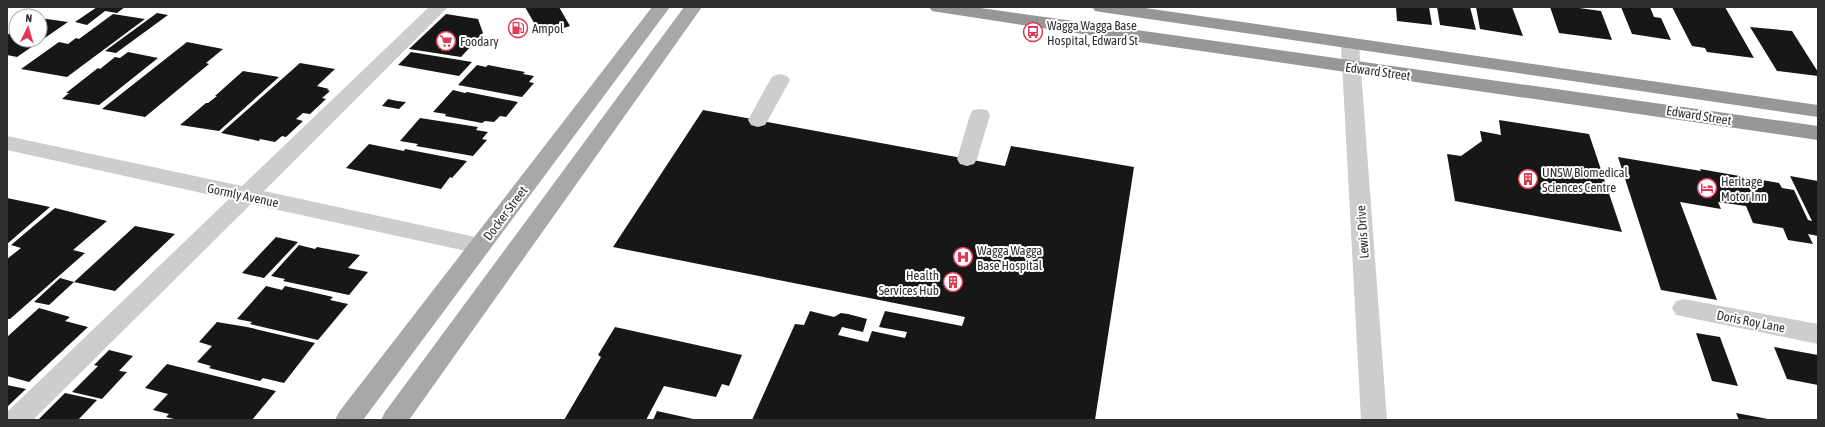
<svg xmlns="http://www.w3.org/2000/svg" width="1825" height="427" font-family="'Asap Condensed',sans-serif">
<style>
.building{fill:#171717}
.lines{fill:none;stroke-linecap:round;stroke-linejoin:round}
.minor{fill:#cdcdcd;fill-rule:evenodd}
.major{fill:#a8a8a8;fill-rule:evenodd}
.highway{fill:#979797;fill-rule:evenodd}
.labels{text-anchor:middle;stroke-width:4;stroke-linejoin:round;paint-order:stroke}
.poi-label{font-size:13px;fill:#303030;stroke:#fff;text-anchor:start}
.street-label{font-size:13px;fill:#303030;stroke:#fff}
</style>
<rect width="100%" height="100%" fill="#fff"/>
<path class="building" d="M 97,7 L 125,7 L 117,13 L 105,11 L 87,25 L 75,22 Z
M 525,7 L 559,7 L 570,26 L 541,35 Z
M 1396,7 L 1429,7 L 1432,25 L 1397,21 Z
M 1437,7 L 1470,7 L 1476,30 L 1440,25 Z
M 1476,7 L 1512,7 L 1523,36 L 1480,29 Z
M 1550,7 L 1572,7 L 1601,11 L 1612,40 L 1559,33 Z
M 1621,7 L 1650,7 L 1654,17 L 1661,18 L 1671,40 L 1632,34 Z
M 1672,7 L 1725,7 L 1754,58 L 1707,52 L 1705,48 L 1692,46 Z
M 157,13 L 168,15 L 116,53 L 105,51 Z
M 113,14 L 145,19 L 67,77 L 21,69 L 59,42 L 68,44 L 76,38 L 79,39 Z
M 446,14 L 478,19 L 483,33 L 461,57 L 409,49 Z
M 40,18 L 68,22 L 17,57 L 7,55 L 7,35 L 16,29 L 16,40 L 40,40 Z
M 1750,27 L 1792,31 L 1818,72 L 1818,76 L 1777,71 Z
M 187,42 L 223,49 L 206,63 L 209,64 L 145,117 L 102,109 Z
M 128,52 L 158,58 L 99,105 L 62,99 L 69,93 L 66,93 L 98,68 L 100,69 L 115,57 L 120,58 Z
M 411,52 L 472,62 L 459,76 L 398,65 Z
M 300,63 L 335,69 L 317,86 L 329,89 L 327,90 L 330,91 L 322,98 L 326,99 L 310,114 L 303,113 L 296,119 L 303,121 L 286,137 L 282,136 L 275,142 L 260,139 L 259,141 L 221,133 Z
M 477,65 L 486,67 L 488,65 L 525,72 L 523,74 L 534,76 L 529,82 L 534,83 L 522,97 L 458,85 Z
M 243,71 L 279,77 L 219,131 L 180,125 L 206,103 L 208,103 L 217,96 L 215,96 Z
M 453,90 L 465,93 L 467,92 L 518,102 L 506,117 L 500,116 L 494,122 L 485,121 L 482,123 L 445,116 L 446,114 L 433,112 Z
M 388,99 L 397,101 L 406,102 L 399,109 L 382,106 Z
M 703,110 L 1005,166 L 1011,146 L 1134,167 L 1095,420 L 752,420 L 795,324 L 804,325 L 810,311 L 834,317 L 841,313 L 848,314 L 867,319 L 863,332 L 842,327 L 838,335 L 868,342 L 872,331 L 905,338 L 907,332 L 879,327 L 885,311 L 962,326 L 965,317 L 613,247 Z
M 420,118 L 478,127 L 476,130 L 488,132 L 482,139 L 487,140 L 473,156 L 416,146 L 418,144 L 400,141 Z
M 1499,120 L 1589,134 L 1622,232 L 1455,201 L 1447,154 L 1461,156 L 1482,141 L 1480,131 L 1501,135 Z
M 369,144 L 404,151 L 405,149 L 467,161 L 452,178 L 450,177 L 441,189 L 346,168 Z
M 1618,157 L 1701,171 L 1700,169 L 1779,183 L 1782,188 L 1794,190 L 1808,220 L 1812,221 L 1790,176 L 1818,181 L 1818,236 L 1808,234 L 1813,244 L 1788,240 L 1783,228 L 1753,223 L 1746,206 L 1718,202 L 1721,209 L 1680,202 L 1717,300 L 1661,290 Z
M 7,198 L 50,207 L 7,244 Z
M 55,208 L 107,221 L 73,250 L 85,253 L 10,319 L 7,319 L 7,259 L 21,248 L 11,245 Z
M 135,226 L 175,234 L 115,291 L 74,282 L 49,305 L 34,302 L 60,278 L 74,282 Z
M 276,237 L 298,242 L 264,278 L 242,273 Z
M 299,245 L 315,249 L 317,247 L 360,255 L 348,268 L 368,272 L 349,295 L 283,281 L 285,279 L 271,276 Z
M 266,286 L 282,290 L 285,286 L 333,297 L 330,300 L 348,304 L 318,340 L 250,324 L 252,322 L 237,319 Z
M 39,308 L 70,317 L 65,321 L 88,327 L 29,382 L 7,376 L 7,337 Z
M 217,322 L 247,327 L 315,343 L 284,383 L 263,378 L 260,381 L 209,368 L 211,366 L 197,362 L 212,346 L 199,342 Z
M 615,327 L 742,355 L 729,386 L 722,384 L 716,397 L 664,386 L 646,420 L 564,420 L 601,357 L 598,355 Z
M 1696,333 L 1720,337 L 1738,386 L 1712,381 Z
M 1774,347 L 1818,355 L 1818,385 L 1787,379 Z
M 109,350 L 133,356 L 119,371 L 127,372 L 102,399 L 72,392 L 98,366 L 94,365 Z
M 167,364 L 276,391 L 252,420 L 178,420 L 166,417 L 169,414 L 153,410 L 168,394 L 145,388 Z
M 7,385 L 26,389 L 7,407 Z
M 65,393 L 97,400 L 78,420 L 38,420 Z
M 657,411 L 693,419 L 693,420 L 653,420 Z
M 1736,413 L 1768,419 L 1768,420 L 1739,420 Z"/>
<g class="lines">
<path class="minor" d="M 429,7 L 448,7 L 264,191 L 480,238 L 488,240 L 491,246 L 488,252 L 480,254 L 251,204 L 33,420 L 7,420 L 7,412 L 229,199 L 7,150 L 7,136 L 242,186 Z
M 1350,38 L 1357,40 L 1359,44 L 1387,420 L 1361,420 L 1341,44 L 1343,40 Z
M 780,74 L 787,76 L 790,80 L 768,120 L 765,125 L 758,127 L 751,125 L 748,120 L 770,80 L 773,76 Z
M 980,109 L 987,110 L 990,115 L 977,159 L 974,164 L 967,166 L 960,164 L 957,159 L 970,115 L 973,110 Z
M 1684,299 L 1818,324 L 1818,344 L 1676,315 L 1672,308 L 1676,301 Z"/>
<path class="major" d="M 652,7 L 670,7 L 363,420 L 335,420 L 339,412 Z
M 684,7 L 702,7 L 409,420 L 381,420 L 385,412 Z"/>
<path class="highway" d="M 929,7 L 973,7 L 1818,126 L 1818,140 L 1048,29 L 938,12 L 932,11 Z
M 1092,7 L 1138,7 L 1818,105 L 1818,117 L 1101,12 L 1095,11 Z"/>
</g>
<defs>
<symbol id="fuel-ring" viewBox="-11 -11 22 22"><circle r="9.5" fill="#fff" stroke="#df3954" stroke-width="1.5"/><path d="M-5.5-6h7V0h2V4h1.3V-2.5L3-4.5l.8-.8L6-3V5H2.5V1h-1V6h-7ZM-4.2-4.7v3.2H.2V-4.7Z" fill="#df3954"/></symbol>
<symbol id="bus-ring" viewBox="-11 -11 22 22"><circle r="9.5" fill="#fff" stroke="#df3954" stroke-width="1.5"/><path d="M-5-6H5V4H4V6H2V4H-2V6H-4V4H-5ZM-3.5-4V0h7V-4ZM-3.5 1.2v1.5H-2V1.2ZM2 1.2v1.5H3.5V1.2Z" fill="#df3954"/></symbol>
<symbol id="supermarket-ring" viewBox="-11 -11 22 22"><circle r="9.5" fill="#fff" stroke="#df3954" stroke-width="1.5"/><path d="M-6-5.5h2.5l.6 2H6L4.5 2H-2.5L-4.4-4H-6ZM-1.5 3.2a1.3 1.3 0 1 0 .1 0ZM3 3.2a1.3 1.3 0 1 0 .1 0Z" fill="#df3954"/></symbol>
<symbol id="building-ring" viewBox="-11 -11 22 22"><circle r="9.5" fill="#fff" stroke="#df3954" stroke-width="1.5"/><path d="M-4-6H4V6H1V3H-1V6H-4ZM-2.5-4.3h1.7v1.8h-1.7ZM.8-4.3h1.7v1.8H.8ZM-2.5-1h1.7V.8h-1.7ZM.8-1h1.7V.8H.8Z" fill="#df3954"/></symbol>
<symbol id="hotel-ring" viewBox="-11 -11 22 22"><circle r="9.5" fill="#fff" stroke="#df3954" stroke-width="1.5"/><path d="M-6-4.5h1.5V1H6V5H4.5V3h-9V5H-6ZM-4 0a1.8 1.8 0 1 1 3.6 0ZM.5 0V-2.5h3Q6-2.5 6 0Z" fill="#df3954"/></symbol>
<symbol id="hospital-ring" viewBox="-11 -11 22 22"><circle r="9.5" fill="#fff" stroke="#df3954" stroke-width="1.5"/><path d="M-5-5h3v3.5h4V-5h3V5h-3V1.5h-4V5h-3Z" fill="#df3954"/></symbol>
</defs>
<g fill-rule="evenodd">
<use href="#fuel-ring" x="507" y="17" width="22" height="22"/>
<use href="#bus-ring" x="1022" y="21" width="22" height="22"/>
<use href="#supermarket-ring" x="435" y="30" width="22" height="22"/>
<use href="#building-ring" x="1517" y="168" width="22" height="22"/>
<use href="#hotel-ring" x="1696" y="177" width="22" height="22"/>
<use href="#hospital-ring" x="952" y="246" width="22" height="22"/>
<use href="#building-ring" x="942" y="271" width="22" height="22"/>
</g>
<g class="labels">
<g class="poi-label">
<text x="1047" y="30">Wagga Wagga Base<tspan x="1047" dy="15">Hospital, Edward St</tspan></text>
<text x="532" y="33">Ampol</text>
<text x="460" y="46">Foodary</text>
<text x="1542" y="177">UNSW Biomedical<tspan x="1542" dy="15">Sciences Centre</tspan></text>
<text x="1721" y="186">Heritage<tspan x="1721" dy="15">Motor Inn</tspan></text>
<text x="977" y="255">Wagga Wagga<tspan x="977" dy="15">Base Hospital</tspan></text>
<text x="939" y="280" text-anchor="end">Health<tspan x="939" dy="15">Services Hub</tspan></text>
</g>
<g class="street-label">
<text transform="translate(1378 71) rotate(8)" y="5">Edward Street</text>
<text transform="translate(1699 115) rotate(9)" y="5">Edward Street</text>
<text transform="translate(243 195) rotate(12)" y="5">Gormly Avenue</text>
<text transform="translate(505 213) rotate(-53)" y="5">Docker Street</text>
<text transform="translate(1362 232) rotate(-94)" y="5">Lewis Drive</text>
<text transform="translate(1751 321) rotate(11)" y="5">Doris Roy Lane</text>
</g>
</g>
<rect width="1825" height="427" fill="none" stroke="#303030" stroke-width="16"/>
<g transform="translate(28 28) rotate(5)"><circle r="19" fill="#ffffff" stroke="#acacac"/>
<path d="M0-3L7 15L0 10L-7 15Z" fill="#df3954"/>
<text y="-6" font-size="11" font-weight="bold" text-anchor="middle" fill="#303030">N</text>
</g>
</svg>
